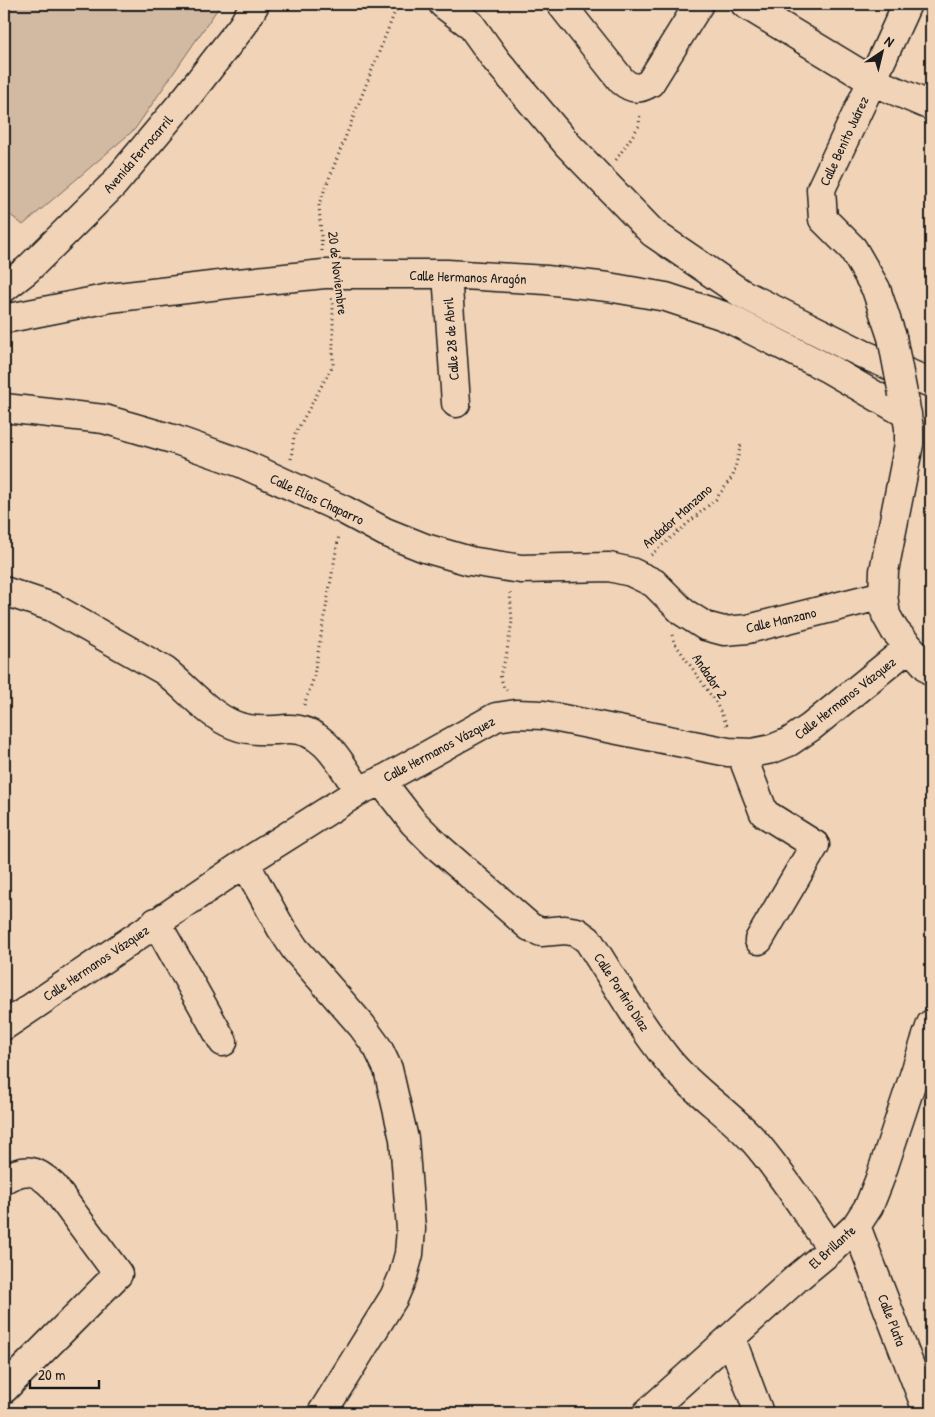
<svg xmlns="http://www.w3.org/2000/svg" width="935" height="1417" font-family="'Patrick Hand',sans-serif">
<style>
.green{fill:#d2b9a1;stroke:#776a5e}
.lines{fill:none;stroke-linecap:round;stroke-linejoin:round}
.street-casing{stroke:#1c1c1c;stroke-width:31}
.secondary-casing{stroke:#1c1c1c;stroke-width:31}
.path{stroke:#1c1c1c;stroke-width:3;stroke-dasharray:1 4;stroke-linecap:butt}
.street{stroke:#f1d4b8;stroke-width:28}
.secondary{stroke:#f1d4b8;stroke-width:28}
.street-bridge-casing{stroke:#1c1c1c;stroke-width:31;stroke-linecap:butt}
.street-bridge{stroke:#f1d4b8;stroke-width:28}
.labels{text-anchor:middle;stroke-width:4;stroke-linejoin:round;paint-order:stroke}
.street-label{font-size:14px;fill:#1c1c1c;stroke:#f1d4b8}
</style>
<rect width="100%" height="100%" fill="#f1d4b8"/>
<filter id="ink" filterUnits="userSpaceOnUse"><feTurbulence type="fractalNoise" baseFrequency=".02" numOctaves="2"/><feDisplacementMap in="SourceGraphic" scale="10" xChannelSelector="R" yChannelSelector="G"/><feConvolveMatrix kernelMatrix="1 2 1 2 8 2 1 2 1" color-interpolation-filters="sRGB"/></filter>
<g filter="url(#ink)">
<path class="green" d="M 4,4 L 221,4 L 135,129 L 23,225 L 4,210 Z"/>
<g class="lines">
<defs>
<path id="street" d="M 443,4 L 471,25 L 496,60 L 568,145 L 653,233 L 741,293 L 865,355 L 931,383
M 561,4 L 622,81 C 632,89 638,90 650,83 L 699,4
M 447,274 L 456,403
M 4,288 L 27,270 L 113,185 L 186,98 L 243,25 L 255,4
M 4,319 L 110,298 L 228,284 L 324,274 L 447,274 L 546,280 L 608,287 L 666,297 L 724,316 L 829,369 L 907,414
M 892,337 L 876,289 L 853,249 L 823,219 L 821,189 L 872,81 L 931,106
M 904,398 L 909,428 L 909,444 L 884,571 L 883,595 L 886,615 L 895,631 L 931,671
M 4,408 L 104,419 L 176,440 L 241,463 L 344,510 L 385,532 L 425,548 L 470,561 L 521,569 L 609,567 L 631,572 L 654,583 L 683,612 L 705,626 L 724,631 L 748,629 L 883,595
M 4,591 L 52,607 L 165,671 C 188,689 207,714 234,725 C 251,732 270,731 287,729 C 324,727 341,765 359,791
M 741,753 L 764,813 L 815,845 L 759,940
M 381,781 L 413,822 L 437,846 L 530,927 L 541,932 L 565,930 L 577,932 L 588,940 C 614,980 638,1023 668,1060 C 693,1091 728,1112 754,1141 C 783,1174 807,1214 832,1249
M 245,863 L 281,928 L 295,949 L 362,1026 L 378,1048 L 388,1069 L 404,1139 L 411,1229 L 409,1254 L 403,1276 L 394,1297 L 322,1413
M 156,922 L 223,1042
M 4,1026 L 245,863 L 359,791 L 381,781 L 496,717 L 516,714 L 543,715 L 728,752 L 752,753 L 772,749 L 789,742 L 811,727 L 908,648
M 4,1179 C 25,1168 35,1168 53,1186 L 118,1274 L 4,1389
M 856,1226 L 928,1413
M 731,1338 L 759,1413
M 647,1413 L 797,1278 L 832,1249 L 856,1226 L 869,1206 L 879,1181 L 931,1024"/>
<path id="secondary" d="M 745,4 L 872,81 L 907,4"/>
</defs>
<use href="#street" class="street-casing"/>
<use href="#secondary" class="secondary-casing"/>
<path class="path" d="M 616,160 L 639,126 L 640,113
M 322,251 L 319,204 L 398,4
M 291,459 L 294,436 L 333,365 L 333,303 L 331,298
M 651,555 L 716,499 L 733,476 L 741,444
M 672,635 L 674,642 L 715,701 L 727,725
M 507,690 L 504,688 L 500,675 L 506,657 L 512,621 L 510,593
M 304,705 L 313,680 L 339,535"/>
<use href="#street" class="street"/>
<use href="#secondary" class="secondary"/>
<defs>
<path id="street-bridge" d="M 892,337 L 903,394"/>
</defs>
<use href="#street-bridge" class="street-bridge-casing"/>
<use href="#street-bridge" class="street-bridge"/>
</g>
</g>
<g class="labels">
<g class="street-label">
<text transform="translate(844 141) rotate(-65)" y="5">Calle Benito Juárez</text>
<text transform="translate(138 154) rotate(-49)" y="5">Avenida Ferrocarril</text>
<text transform="translate(338 273) rotate(83)" y="5">20 de Noviembre</text>
<text transform="translate(468 277) rotate(2)" y="5">Calle Hermanos Aragón</text>
<text transform="translate(451 339) rotate(-94)" y="5">Calle 28 de Abril</text>
<text transform="translate(317 499) rotate(25)" y="5">Calle Elías Chaparro</text>
<text transform="translate(677 516) rotate(-42)" y="5">Andador Manzano</text>
<text transform="translate(781 620) rotate(-13)" y="5">Calle Manzano</text>
<text transform="translate(710 676) rotate(56)" y="5">Andador 2</text>
<text transform="translate(845 698) rotate(-38)" y="5">Calle Hermanos Vázquez</text>
<text transform="translate(439 749) rotate(-28)" y="5">Calle Hermanos Vázquez</text>
<text transform="translate(96 963) rotate(-34)" y="5">Calle Hermanos Vázquez</text>
<text transform="translate(622 992) rotate(57)" y="5">Calle Porfirio Díaz</text>
<text transform="translate(832 1247) rotate(-42)" y="5">El Brillante</text>
<text transform="translate(892 1320) rotate(69)" y="5">Calle Plata</text>
</g>
</g>
<rect width="935" height="1417" fill="none" stroke="#f1d4b8" stroke-width="20"/>
<rect x="10" y="10" width="915" height="1397" fill="none" stroke="#1c1c1c" stroke-width="2" filter="url(#ink)"/>
<g transform="translate(882 52) rotate(35)" stroke="#f1d4b8" stroke-width="4" paint-order="stroke">
<path d="M0-4L9 19L0 12L-9 19Z" fill="#1c1c1c"/>
<text y="-8" font-size="14" font-weight="bold" text-anchor="middle" fill="#1c1c1c">N</text>
</g>
<path d="M30 1380v8h69v-8" fill="none" stroke="#1c1c1c" stroke-width="2.5"/>
<text x="38" y="1380" font-size="15" fill="#1c1c1c" stroke="#f1d4b8" stroke-width="4" paint-order="stroke">20 m</text>
</svg>
